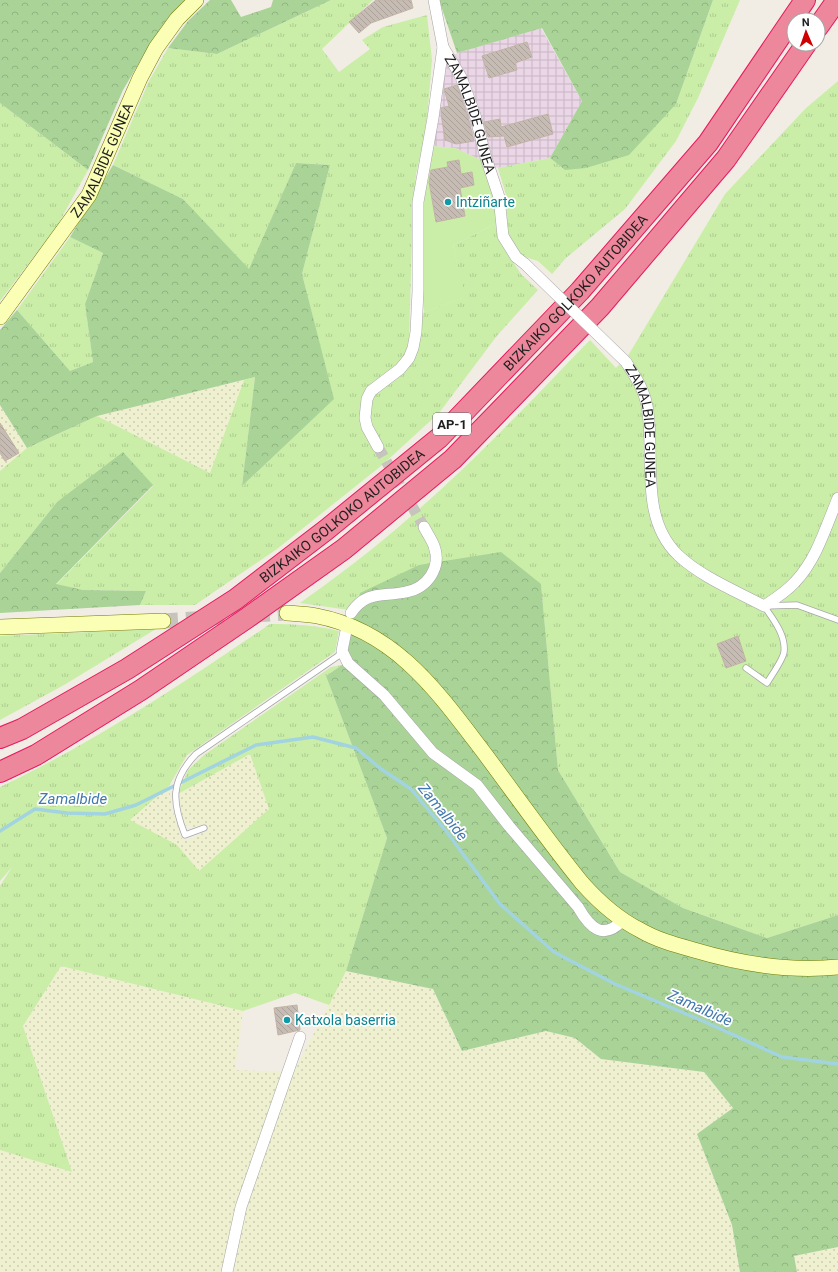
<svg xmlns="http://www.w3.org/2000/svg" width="838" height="1272" font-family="Roboto,sans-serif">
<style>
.industrial{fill:url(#industrial-grid)}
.farmland{fill:url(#farmland-dots)}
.grass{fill:url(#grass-tufts)}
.forest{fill:url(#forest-crowns)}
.garden{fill:#caeea7}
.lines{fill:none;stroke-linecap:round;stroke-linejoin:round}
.stream{stroke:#a2d3e1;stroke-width:3.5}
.building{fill:url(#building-back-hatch);stroke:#c3b3a6}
.street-tunnel{stroke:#c7c4bd;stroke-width:11;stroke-dasharray:11 5.5;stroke-linecap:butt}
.secondary-tunnel{stroke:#c7c4bd;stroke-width:15;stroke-dasharray:15 8;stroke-linecap:butt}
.lane-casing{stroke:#a6a6a6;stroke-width:7}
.street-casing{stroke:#a6a6a6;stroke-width:12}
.secondary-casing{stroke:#707c00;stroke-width:16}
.highway-casing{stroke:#e71961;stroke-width:22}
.lane{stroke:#fff;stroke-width:5.5}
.street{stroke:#fff;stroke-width:11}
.secondary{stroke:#fbfeb5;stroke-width:15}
.highway{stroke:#ed879b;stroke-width:20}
.street-bridge-casing{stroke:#a6a6a6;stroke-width:12;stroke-linecap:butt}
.street-bridge{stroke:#fff;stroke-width:11}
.culture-dot{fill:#0f9aa8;stroke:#fff;stroke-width:1.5}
.labels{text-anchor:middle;stroke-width:3.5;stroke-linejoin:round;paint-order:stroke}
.shield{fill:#fff;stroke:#626262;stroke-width:1}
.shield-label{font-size:13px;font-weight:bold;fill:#1f1f1f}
.street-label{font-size:14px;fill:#1f1f1f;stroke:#fff}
.culture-label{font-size:14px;fill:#0d838f;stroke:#fff;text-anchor:start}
.water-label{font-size:15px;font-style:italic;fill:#4179ae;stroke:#fff}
</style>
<defs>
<pattern id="industrial-grid" width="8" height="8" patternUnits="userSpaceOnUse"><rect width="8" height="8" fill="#ead6e6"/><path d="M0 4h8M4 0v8" fill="none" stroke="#c8b7c5"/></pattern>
<pattern id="farmland-dots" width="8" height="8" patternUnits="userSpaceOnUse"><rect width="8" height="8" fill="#eef0cf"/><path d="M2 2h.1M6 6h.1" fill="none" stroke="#cccdb1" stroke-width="1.8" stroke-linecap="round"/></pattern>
<pattern id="grass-tufts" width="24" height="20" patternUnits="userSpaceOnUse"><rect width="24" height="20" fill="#caeea7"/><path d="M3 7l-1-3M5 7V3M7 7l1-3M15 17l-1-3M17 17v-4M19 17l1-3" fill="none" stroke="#adcc8f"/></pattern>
<pattern id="forest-crowns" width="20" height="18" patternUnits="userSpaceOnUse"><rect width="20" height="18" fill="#a9d397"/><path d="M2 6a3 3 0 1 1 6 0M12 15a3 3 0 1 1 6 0" fill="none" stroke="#91b582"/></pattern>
<pattern id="building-back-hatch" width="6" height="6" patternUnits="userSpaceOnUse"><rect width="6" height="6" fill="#c6bcb4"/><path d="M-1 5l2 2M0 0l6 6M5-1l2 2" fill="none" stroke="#aaa19a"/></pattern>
</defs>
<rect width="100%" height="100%" fill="#f1ede5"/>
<path class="industrial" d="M 541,28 L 582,101 L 550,158 L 498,168 L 455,148 L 431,146 L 444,62 L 457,53 Z"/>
<path class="farmland" d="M 244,380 L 210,473 L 97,416 Z
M 0,405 L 27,448 L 0,471 Z
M 250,754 L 269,809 L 199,872 L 177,845 L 129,820 L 169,786 L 172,809 L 182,839 L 188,840 L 209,830 L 205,824 L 194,827 L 184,825 L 178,794 Z
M 61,966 L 243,1011 L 235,1070 L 294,1072 L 346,971 L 433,989 L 462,1051 L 546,1031 L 575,1038 L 601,1059 L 704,1072 L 734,1108 L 697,1134 L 732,1225 L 740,1272 L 0,1272 L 0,1150 L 72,1172 L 23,1026 Z
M 838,1247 L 838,1272 L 797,1272 L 794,1256 Z"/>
<path class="grass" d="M 331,0 L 373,0 L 322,49 L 339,72 L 370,49 L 362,40 L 383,27 L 427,15 L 432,60 L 426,131 L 416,174 L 412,238 L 409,341 L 424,312 L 464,297 L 453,245 L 497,223 L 505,250 L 521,274 L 538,290 L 496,337 L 439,413 L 381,466 L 277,549 L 195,605 L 140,605 L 146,591 L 83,590 L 56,585 L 153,486 L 57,502 L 0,573 L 0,471 L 27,448 L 97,416 L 210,473 L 244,380 L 255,377 L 242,486 L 333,399 L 302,274 L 330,165 L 296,163 L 249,270 L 183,199 L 113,165 L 149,81 L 168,48 L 217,54 Z
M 713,0 L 740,0 L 698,98 L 676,141 L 625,209 L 566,258 L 552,274 L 538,261 L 522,256 L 512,245 L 507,233 L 506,195 L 498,168 L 550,158 L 565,170 L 676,104 Z
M 838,81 L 838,915 L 767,938 L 683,908 L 620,872 L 558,770 L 541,584 L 356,611 L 300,603 C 338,576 375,548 410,517 C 474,462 532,400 590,340 L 616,368 L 629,354 L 725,194 L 806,108 Z
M 0,103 L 88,170 L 57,226 L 0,301 Z
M 70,237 L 103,253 L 85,304 L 93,362 L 70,371 L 17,310 Z
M 270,624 C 294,624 316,625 339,631 L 335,652 L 187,755 L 169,786 L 130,820 L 177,845 L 199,871 L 269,809 L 250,754 L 178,794 L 188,770 L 204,755 L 331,667 L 342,665 L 326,676 L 387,838 L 346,971 L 329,1005 L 295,993 L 243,1011 L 61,966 L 23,1026 L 72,1172 L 0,1150 L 0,886 L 12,867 L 0,881 L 0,787 C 95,742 183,683 270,624 Z
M 156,629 L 64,685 L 0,720 L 0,636 Z"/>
<path class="forest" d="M 0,0 L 186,0 L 152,41 L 123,90 L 88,170 L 0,103 Z
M 210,0 L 231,0 L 241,17 L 271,7 L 273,0 L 331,0 L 217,54 L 168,48 L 188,21 Z
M 439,0 L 713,0 L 676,104 L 629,155 L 586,168 L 565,170 L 550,158 L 582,101 L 542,28 L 457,53 Z
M 296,163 L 330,165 L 302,274 L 334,399 L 242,486 L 255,377 L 97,416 L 27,448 L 0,405 L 0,330 L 17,310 L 70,371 L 93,362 L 85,304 L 103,253 L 70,237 L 113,165 L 183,199 L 249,269 Z
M 123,452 L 153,485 L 56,584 L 83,590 L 146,591 L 140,605 L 0,613 L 0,573 L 57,502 Z
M 501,552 L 541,584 L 558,770 L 620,872 L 683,908 L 767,938 L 838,915 L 838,1247 L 794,1256 L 797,1272 L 740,1272 L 732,1225 L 697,1134 L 733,1108 L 704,1072 L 601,1059 L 575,1038 L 546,1031 L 462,1051 L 433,989 L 346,971 L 387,838 L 326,676 L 342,665 L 360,593 L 419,565 Z"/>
<path class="garden" d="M 431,146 L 455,148 L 481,160 L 497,205 L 497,223 L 453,245 L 465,297 L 424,312 L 421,237 L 423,189 Z"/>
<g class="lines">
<path class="stream" d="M 0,831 L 35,809 L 67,813 L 105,814 L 136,805 L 256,745 L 313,737 L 356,748 L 381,769 L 411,789 L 446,831 L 500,904 L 554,952 L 615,984 L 703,1021 L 782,1057 L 838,1064"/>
</g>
<path class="building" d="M 376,0 L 411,0 L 413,8 L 371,23 L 359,33 L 349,22 Z
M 527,42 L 532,57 L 515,63 L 517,70 L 489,78 L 482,56 Z
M 457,85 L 468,117 L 474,141 L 456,144 L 445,140 L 441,113 L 441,108 L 449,106 L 444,89 Z
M 548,114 L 553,134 L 507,147 L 504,136 L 488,137 L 484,122 L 500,119 L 501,127 Z
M 459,160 L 461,174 L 472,172 L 474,185 L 460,188 L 465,216 L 436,222 L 429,182 L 431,170 L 448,167 L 447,162 Z
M 0,423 L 19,453 L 5,461 L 0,453 Z
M 738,636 L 746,661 L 726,668 L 717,644 Z
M 297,1005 L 300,1030 L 278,1035 L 274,1008 Z"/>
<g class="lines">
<path class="street-tunnel" d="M 378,447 L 424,527"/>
<path class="secondary-tunnel" d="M 163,621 L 287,613"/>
<defs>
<path id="lane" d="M 746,668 L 767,683 C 771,676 783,660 784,652 C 786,635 773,619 764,606 L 797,605 L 838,620
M 204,828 L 185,835 C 172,802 170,781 196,754 L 338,656 L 342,651"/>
<g id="street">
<path id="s1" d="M 443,47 L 461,77 L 475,115 L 486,158 L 499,197 L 503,236 L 516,257 L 525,264"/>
<path id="s2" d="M 626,362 C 635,376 644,389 647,406 C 656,453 638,517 678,555 C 701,577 736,591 764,606 C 775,599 786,592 795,582 C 817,559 826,526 838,498"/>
<path d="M 378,447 L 367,427 L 365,418 L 367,399 L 371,391 L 400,369 L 409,358 L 413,348 L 416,332 L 418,291 L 418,202 L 433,118 L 443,47 L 434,0"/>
<path d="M 351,613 C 366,590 383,597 406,592 C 427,588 442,568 434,546 C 432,540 427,533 424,527"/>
<path d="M 346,631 L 342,651 L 348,663 L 384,695 L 433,753 L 477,785 L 509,826 L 578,907 C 590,928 603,941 623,920"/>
<path d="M 227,1272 L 241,1207 L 300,1037"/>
</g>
<g id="secondary">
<path id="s3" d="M 0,317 L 89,195 L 140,78 L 156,48 L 177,19 L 196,0"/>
<path d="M 287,613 C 297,614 307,614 317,616 C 395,631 437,691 482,750 C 515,794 547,840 582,883 C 598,901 618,919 640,930 C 657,940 676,945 694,950 C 741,964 789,972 838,967"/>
<path d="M 0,627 L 163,621"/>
</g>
<g id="highway">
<path d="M 818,27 L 837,0"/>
<path id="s4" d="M 0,738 L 22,729 L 127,669 L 236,599 L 326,530 L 439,438 L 580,291 L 708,143 L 805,0"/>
<path d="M 0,772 L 36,755 L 141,690 L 247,618 L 344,549 L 453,459 L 600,307 L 726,159 L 806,44"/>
</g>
</defs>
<use href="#lane" class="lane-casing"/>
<use href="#street" class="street-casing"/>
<use href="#secondary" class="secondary-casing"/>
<use href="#highway" class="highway-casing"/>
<use href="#lane" class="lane"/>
<use href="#street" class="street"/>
<use href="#secondary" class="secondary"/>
<use href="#highway" class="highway"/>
<defs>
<path id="street-bridge" d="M 525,264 L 626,362"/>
</defs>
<use href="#street-bridge" class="street-bridge-casing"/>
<use href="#street-bridge" class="street-bridge"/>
</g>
<g class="culture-dot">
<circle cx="448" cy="202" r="4"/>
<circle cx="287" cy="1020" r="4"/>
</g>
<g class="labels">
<rect class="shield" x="433" y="413" width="38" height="22" rx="3"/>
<g class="shield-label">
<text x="452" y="429">AP-1</text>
</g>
<g class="street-label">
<text dy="5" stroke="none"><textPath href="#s1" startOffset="73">ZAMALBIDE GUNEA</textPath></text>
<text dy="5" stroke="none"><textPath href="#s3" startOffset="188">ZAMALBIDE GUNEA</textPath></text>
<text dy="5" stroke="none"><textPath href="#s4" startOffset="733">BIZKAIKO GOLKOKO AUTOBIDEA</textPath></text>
<text dy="5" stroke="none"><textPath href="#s2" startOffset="68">ZAMALBIDE GUNEA</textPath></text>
<text dy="5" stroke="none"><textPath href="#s4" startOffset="409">BIZKAIKO GOLKOKO AUTOBIDEA</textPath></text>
</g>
<g class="culture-label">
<text x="456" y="207">Intziñarte</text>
<text x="295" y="1025">Katxola baserria</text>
</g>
<g class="water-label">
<text x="73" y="804">Zamalbide</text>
<text transform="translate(443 812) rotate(51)" y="5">Zamalbide</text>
<text transform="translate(700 1008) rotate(24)" y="5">Zamalbide</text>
</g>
</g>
<g transform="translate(806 32) rotate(358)"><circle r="19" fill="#ffffff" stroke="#a5a5a5"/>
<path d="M0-3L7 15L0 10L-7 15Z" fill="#ce0001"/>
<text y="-6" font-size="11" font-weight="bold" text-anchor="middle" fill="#1f1f1f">N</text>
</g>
</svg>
